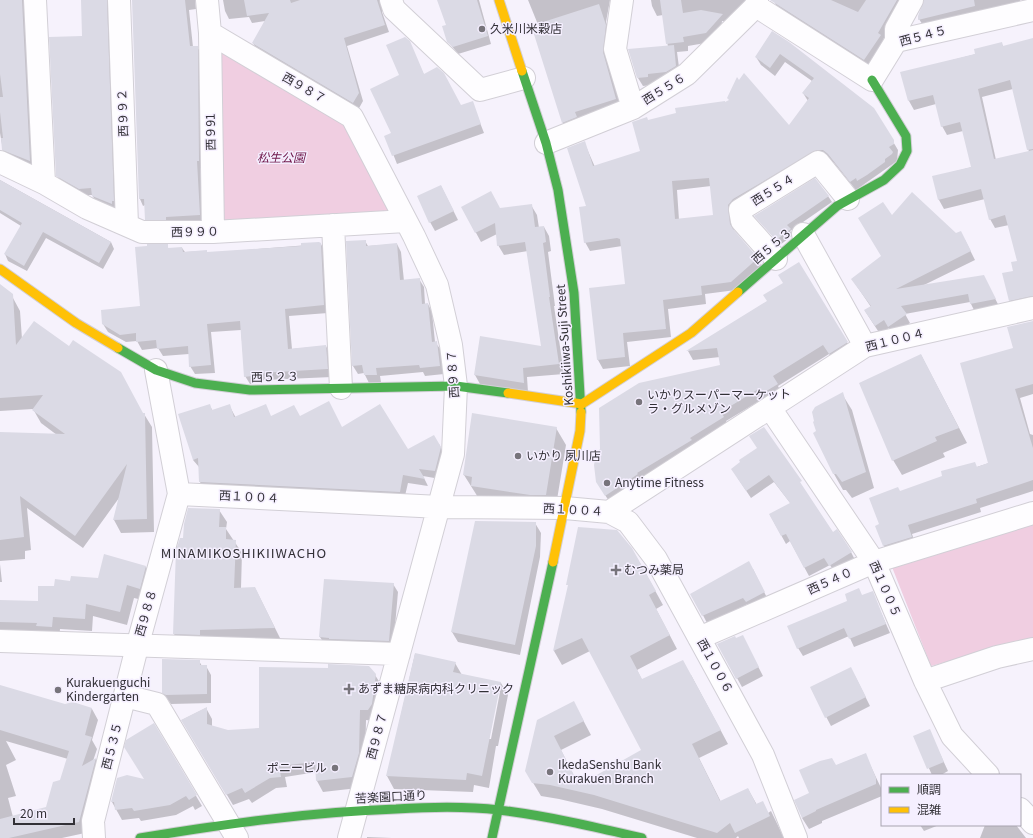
<svg xmlns="http://www.w3.org/2000/svg" width="1033" height="838" font-family="Georgia,'Noto Sans JP',serif">
<style>
.green{fill:#f0cee1}
.shadow{fill:#0003;fill-rule:evenodd}
.building{fill:#dbdae5;fill-rule:evenodd}
.lines{fill:none;stroke-linecap:round;stroke-linejoin:round}
.street-casing{stroke:#d2cfd6;stroke-width:24}
.fast-casing{stroke:#d2cfd6;stroke-width:11}
.slow-casing{stroke:#d2cfd6;stroke-width:11}
.street{stroke:#fefdff;stroke-width:22}
.fast{stroke:#4caf50;stroke-width:9}
.slow{stroke:#ffc107;stroke-width:9}
.poi-dot{fill:#77747b;stroke:#f5efff;stroke-width:1.5}
.labels{text-anchor:middle;stroke-width:3;stroke-linejoin:round;paint-order:stroke}
.poi-label{font-size:12px;fill:#323036;stroke:#f5efff;text-anchor:start}
.street-label{font-size:12px;fill:#323036;stroke:#f5efff}
.park-label{font-size:12px;font-style:italic;fill:#6e1549;stroke:#f5efff}
.neighbourhood-label{font-size:13px;letter-spacing:1px;fill:#323036;stroke:#f5efff}
</style>
<rect width="100%" height="100%" fill="#f6f2fc"/>
<path class="green" d="M 214,40 L 349,120 L 397,216 L 215,230 Z
M 1033,523 L 1033,638 L 931,666 L 892,567 Z"/>
<path class="shadow" d="M 0,0 L 29,0 L 34,167 L 7,157 L 3,150 L 0,133 Z
M 82,0 L 113,0 L 117,207 L 115,208 L 115,210 L 97,203 L 92,195 L 84,195 L 61,182 L 57,175 L 83,37 Z
M 133,0 L 195,0 L 196,9 L 189,10 L 193,47 L 197,47 L 201,53 L 203,168 L 200,168 L 204,221 L 150,226 L 146,219 L 145,205 L 143,206 L 140,199 Z
M 223,0 L 385,0 L 382,12 L 389,32 L 347,46 L 363,101 L 358,110 L 257,50 L 253,43 L 265,21 L 252,23 L 249,17 L 229,19 L 225,11 Z
M 438,0 L 479,0 L 491,44 L 458,54 L 448,41 L 447,26 Z
M 528,0 L 610,0 L 606,22 L 611,35 L 608,63 L 621,108 L 569,132 L 563,123 L 533,29 L 539,27 Z
M 651,0 L 748,0 L 736,23 L 722,21 L 721,33 L 711,42 L 688,46 L 688,51 L 677,52 L 680,75 L 671,80 L 652,82 L 652,85 L 643,86 L 638,78 L 668,47 L 663,15 L 657,16 L 652,6 Z
M 777,0 L 902,0 L 904,3 L 883,40 L 885,44 L 869,68 L 780,11 L 775,3 Z
M 925,0 L 1020,0 L 1022,5 L 924,27 L 919,19 Z
M 772,32 L 873,108 L 898,150 L 897,161 L 856,190 L 834,163 L 828,159 L 733,214 L 734,233 L 757,258 L 762,267 L 736,290 L 705,294 L 706,304 L 668,309 L 671,337 L 627,342 L 630,366 L 603,369 L 598,360 L 591,289 L 626,285 L 622,246 L 590,251 L 585,242 L 587,207 L 584,142 L 595,167 L 641,152 L 649,121 L 789,127 L 808,101 L 803,93 L 812,81 L 785,62 L 775,76 L 761,65 L 756,57 ZM 711,186 L 715,216 L 679,220 L 677,190 Z
M 1033,39 L 1033,306 L 1015,309 L 1010,300 L 1018,262 L 1009,225 L 995,228 L 990,219 L 985,199 L 944,209 L 939,200 L 933,177 L 972,167 L 963,131 L 947,135 L 942,126 L 936,104 L 914,110 L 909,101 L 902,73 L 976,54 L 1001,43 L 1004,47 ZM 1013,89 L 1029,152 L 996,160 L 982,97 Z
M 409,42 L 424,75 L 461,106 L 472,102 L 484,133 L 397,164 L 386,136 L 393,134 L 400,76 Z
M 0,180 L 111,242 L 114,249 L 103,269 L 46,238 L 27,271 L 8,261 L 5,254 L 21,226 L 0,213 Z
M 441,186 L 458,220 L 435,231 L 430,222 Z
M 828,196 L 832,202 L 790,231 L 793,235 L 780,245 L 756,216 Z
M 531,205 L 537,215 L 539,228 L 544,227 L 549,236 L 551,251 L 548,252 L 555,306 L 554,306 L 564,374 L 527,377 L 528,392 L 480,384 L 475,375 L 543,347 L 528,251 L 504,255 L 498,245 L 497,234 L 481,242 L 462,207 L 500,209 Z
M 891,217 L 956,234 L 965,240 L 975,260 L 924,285 L 988,285 L 1000,308 L 975,312 L 970,302 L 905,314 L 910,323 L 894,335 L 889,328 L 880,334 L 865,311 L 871,307 L 852,279 L 882,257 Z
M 365,241 L 368,246 L 397,244 L 401,252 L 404,281 L 419,279 L 424,287 L 425,304 L 428,304 L 432,312 L 435,342 L 441,350 L 444,374 L 425,376 L 423,372 L 380,376 L 381,382 L 369,383 L 364,373 L 358,374 L 353,366 L 347,242 Z
M 321,244 L 325,252 L 328,313 L 289,316 L 292,349 L 326,346 L 330,355 L 332,377 L 264,380 L 250,384 L 245,376 L 241,330 L 211,332 L 215,373 L 195,374 L 190,366 L 189,354 L 163,356 L 158,348 L 142,350 L 137,341 L 126,342 L 108,332 L 103,324 L 141,307 L 167,246 L 169,249 L 182,248 L 185,252 L 206,251 L 208,253 Z
M 798,263 L 853,352 L 835,363 L 829,354 L 778,386 L 782,394 L 770,402 L 766,397 L 726,421 L 729,427 L 611,504 L 603,492 L 721,366 L 720,357 L 693,360 L 688,351 L 768,301 L 784,284 Z
M 13,298 L 20,311 L 22,339 L 144,414 L 152,427 L 154,532 L 121,533 L 114,520 L 119,498 L 83,548 L 27,508 L 31,550 L 25,551 L 25,559 L 0,561 L 0,433 L 57,435 L 41,423 L 33,409 L 0,411 L 0,299 Z
M 1033,322 L 1033,394 L 1020,398 L 1030,434 L 1033,435 L 1033,491 L 980,508 L 981,512 L 912,534 L 916,546 L 889,555 L 884,546 L 881,525 L 900,492 L 989,463 L 1014,348 Z
M 921,355 L 967,443 L 943,453 L 945,457 L 902,475 L 893,460 Z
M 842,394 L 852,410 L 874,488 L 852,498 L 846,490 L 843,490 L 834,474 Z
M 209,405 L 213,411 L 229,405 L 236,418 L 300,417 L 342,428 L 407,450 L 439,444 L 445,456 L 440,479 L 423,476 L 428,486 L 408,483 L 404,500 L 204,490 L 200,482 L 199,467 L 193,460 Z
M 556,428 L 566,445 L 555,512 L 481,502 L 464,475 Z
M 763,428 L 833,533 L 851,552 L 855,560 L 835,573 L 830,565 L 809,576 L 790,541 L 786,544 L 770,515 L 791,504 L 774,482 L 751,498 L 737,477 L 758,448 Z
M 219,510 L 227,522 L 226,529 L 242,553 L 241,588 L 255,588 L 281,640 L 182,647 L 174,634 L 184,539 Z
M 535,523 L 541,533 L 540,557 L 520,655 L 458,642 L 452,632 Z
M 640,563 L 663,605 L 656,609 L 677,649 L 637,670 L 642,680 L 691,675 L 728,744 L 699,758 L 721,802 L 748,789 L 757,805 L 768,813 L 771,811 L 784,838 L 739,838 L 738,836 L 736,838 L 697,838 L 602,809 L 559,799 L 541,796 L 526,771 L 574,703 L 591,735 L 561,750 L 579,786 L 643,751 L 590,651 L 562,665 L 554,651 L 569,587 L 568,585 Z
M 0,564 L 2,582 L 0,582 Z
M 146,567 L 153,580 L 147,601 L 134,598 L 127,625 L 93,616 L 92,631 L 60,629 L 59,639 L 0,635 L 0,601 L 39,602 L 55,587 L 71,582 L 98,579 Z
M 753,569 L 768,600 L 751,609 L 748,604 L 707,623 L 692,594 Z
M 393,584 L 398,592 L 393,649 L 325,645 L 320,637 Z
M 872,592 L 890,633 L 854,647 L 849,636 L 803,656 L 798,648 L 862,596 Z
M 718,644 L 747,645 L 763,676 L 742,687 Z
M 415,654 L 455,663 L 462,675 L 501,683 L 508,695 L 498,746 L 496,746 L 489,788 L 474,785 L 473,792 L 394,789 L 387,776 ZM 498,692 L 500,692 L 491,739 L 489,739 Z
M 199,661 L 202,666 L 206,666 L 211,675 L 211,703 L 171,704 L 163,693 Z
M 375,675 L 382,686 L 374,721 L 366,720 L 365,764 L 358,788 L 323,792 L 317,781 L 317,772 L 285,777 L 287,787 L 276,788 L 252,803 L 249,799 L 233,805 L 182,720 L 206,708 L 212,719 L 212,727 L 228,731 L 260,729 Z
M 855,676 L 870,706 L 831,726 L 811,688 Z
M 0,687 L 65,705 L 92,709 L 98,720 L 92,740 L 97,749 L 93,761 L 96,759 L 102,770 L 85,833 L 62,838 L 0,838 ZM 6,741 L 68,759 L 61,781 L 47,808 L 13,817 L 8,798 L 16,796 L 6,765 L 16,760 Z
M 154,725 L 202,806 L 195,810 L 193,806 L 176,815 L 141,821 L 139,818 L 122,820 L 112,802 L 118,779 L 146,781 Z
M 929,730 L 948,771 L 941,775 L 932,775 L 915,737 Z
M 865,754 L 882,790 L 882,796 L 822,821 L 822,823 L 809,829 L 802,818 L 810,793 L 836,766 Z
M 920,825 L 939,825 L 924,831 Z
M 985,825 L 1016,825 L 1026,838 L 980,838 Z
M 367,837 L 392,838 L 367,838 Z"/>
<path class="building" d="M 0,0 L 22,0 L 30,161 L 2,150 L 1,138 L 3,138 L 0,112 L 0,97 L 3,97 L 0,74 Z
M 81,0 L 107,0 L 114,201 L 112,201 L 112,204 L 92,196 L 91,188 L 79,189 L 56,176 L 49,37 L 82,36 Z
M 132,0 L 185,0 L 190,46 L 198,46 L 199,161 L 197,161 L 200,215 L 166,217 L 166,220 L 145,220 L 144,199 L 139,199 Z
M 244,0 L 290,0 L 291,3 L 300,0 L 377,0 L 385,25 L 344,38 L 359,93 L 353,103 L 252,43 L 269,13 L 247,16 Z
M 437,0 L 477,0 L 488,36 L 453,47 L 447,42 L 442,26 L 446,25 Z
M 660,0 L 681,0 L 683,13 L 701,10 L 723,14 L 706,33 L 683,37 L 684,42 L 666,44 Z
M 770,0 L 831,0 L 858,12 L 866,0 L 897,0 L 878,33 L 881,35 L 864,60 Z
M 924,0 L 974,0 L 975,6 L 918,20 L 918,16 Z
M 599,4 L 606,25 L 603,52 L 616,99 L 575,112 L 577,117 L 562,123 L 532,28 L 538,26 L 537,24 Z
M 772,31 L 789,42 L 874,108 L 894,140 L 894,144 L 889,147 L 893,152 L 892,154 L 885,159 L 885,162 L 867,175 L 857,181 L 856,178 L 850,182 L 828,154 L 823,150 L 817,150 L 733,199 L 728,205 L 730,224 L 733,229 L 758,258 L 731,282 L 701,286 L 702,295 L 663,300 L 666,329 L 623,333 L 625,357 L 597,360 L 589,288 L 625,284 L 620,239 L 617,238 L 584,243 L 579,207 L 586,206 L 567,148 L 585,141 L 593,166 L 640,151 L 632,122 L 647,117 L 648,120 L 676,113 L 675,108 L 725,101 L 725,102 L 729,100 L 727,98 L 737,77 L 739,80 L 744,73 L 789,125 L 809,98 L 802,93 L 814,78 L 780,54 L 770,68 L 755,57 ZM 709,178 L 713,215 L 675,219 L 672,181 Z
M 405,37 L 410,41 L 424,74 L 437,67 L 444,73 L 461,105 L 473,101 L 481,124 L 392,156 L 384,136 L 391,133 L 370,89 L 399,75 L 386,45 Z
M 1033,38 L 1033,149 L 1027,150 L 1010,80 L 978,89 L 994,159 L 1033,150 L 1033,296 L 1009,301 L 1002,273 L 1013,271 L 1011,262 L 1017,261 L 1005,215 L 989,220 L 981,189 L 938,200 L 932,176 L 971,167 L 960,122 L 941,127 L 933,95 L 908,101 L 900,72 L 975,54 L 974,49 L 1002,42 L 1003,46 Z
M 674,45 L 676,66 L 666,72 L 648,74 L 648,77 L 637,78 L 628,49 Z
M 815,178 L 829,196 L 787,225 L 791,229 L 776,240 L 754,216 Z
M 0,180 L 111,242 L 99,263 L 43,232 L 24,266 L 4,254 L 22,223 L 0,210 Z
M 441,185 L 454,211 L 429,223 L 417,196 Z
M 491,191 L 500,208 L 532,204 L 535,227 L 544,226 L 546,242 L 543,243 L 550,297 L 549,297 L 559,364 L 523,368 L 524,383 L 474,375 L 480,336 L 541,346 L 525,242 L 497,246 L 495,223 L 475,233 L 461,207 Z
M 912,192 L 956,233 L 961,231 L 971,251 L 896,289 L 984,275 L 996,299 L 970,304 L 968,294 L 901,306 L 907,314 L 888,327 L 884,320 L 875,326 L 864,310 L 871,306 L 851,279 L 881,256 L 858,218 L 883,202 L 892,215 Z
M 366,240 L 366,246 L 397,243 L 400,280 L 420,278 L 422,304 L 428,303 L 432,342 L 437,341 L 440,366 L 420,368 L 419,365 L 376,368 L 377,375 L 364,375 L 362,365 L 352,366 L 346,241 Z
M 319,242 L 321,243 L 324,305 L 285,309 L 288,349 L 326,345 L 328,369 L 260,373 L 260,375 L 244,377 L 240,321 L 207,324 L 211,365 L 189,367 L 188,346 L 157,349 L 156,340 L 136,342 L 136,333 L 120,335 L 102,324 L 101,310 L 140,306 L 135,247 L 147,246 L 147,244 L 168,244 L 168,248 L 182,247 L 183,252 L 207,250 L 207,252 L 301,246 L 301,243 Z
M 799,262 L 848,342 L 829,354 L 823,345 L 773,376 L 778,384 L 763,393 L 760,388 L 721,412 L 724,417 L 690,438 L 692,440 L 637,473 L 638,474 L 605,496 L 596,482 L 594,465 L 596,454 L 600,449 L 599,408 L 639,383 L 720,365 L 717,348 L 686,351 L 767,301 L 763,295 L 783,283 L 778,275 Z
M 0,284 L 13,294 L 16,345 L 34,321 L 69,346 L 73,340 L 121,372 L 143,413 L 145,413 L 147,519 L 113,520 L 127,464 L 75,536 L 20,496 L 24,537 L 0,540 L 0,432 L 65,434 L 32,410 L 43,395 L 0,398 Z
M 1033,321 L 1033,384 L 1015,389 L 1033,448 L 1033,480 L 976,499 L 977,503 L 908,525 L 912,537 L 883,546 L 875,526 L 879,524 L 869,498 L 898,487 L 900,491 L 942,476 L 941,471 L 975,462 L 977,467 L 988,463 L 960,363 L 1013,348 L 1007,327 Z
M 921,354 L 959,428 L 935,437 L 937,441 L 892,461 L 859,383 Z
M 843,392 L 866,472 L 842,482 L 836,474 L 833,474 L 813,433 L 816,431 L 813,422 L 814,421 L 812,412 L 815,407 Z
M 329,401 L 342,427 L 380,404 L 408,449 L 434,435 L 441,447 L 435,471 L 419,469 L 425,479 L 403,475 L 400,492 L 199,482 L 198,458 L 193,460 L 178,414 L 210,404 L 212,410 L 230,404 L 234,417 L 266,404 L 271,416 L 294,405 L 300,416 Z
M 472,413 L 557,427 L 546,495 L 530,495 L 471,486 L 472,477 L 463,475 Z
M 764,427 L 802,481 L 800,482 L 833,532 L 837,529 L 852,552 L 829,566 L 824,558 L 804,568 L 786,534 L 781,536 L 769,514 L 790,503 L 769,475 L 746,491 L 731,469 L 740,462 L 739,460 L 757,448 L 749,436 Z
M 188,508 L 220,509 L 219,527 L 226,527 L 226,539 L 236,540 L 234,588 L 255,587 L 275,628 L 200,630 L 200,635 L 173,634 L 176,550 L 180,538 L 183,538 L 184,524 Z
M 475,521 L 536,522 L 536,546 L 515,645 L 451,632 Z
M 578,527 L 617,530 L 632,548 L 656,591 L 649,595 L 670,635 L 630,656 L 642,679 L 683,660 L 721,730 L 692,744 L 720,801 L 748,788 L 756,804 L 763,801 L 770,816 L 735,833 L 730,823 L 717,833 L 594,795 L 550,785 L 532,783 L 525,771 L 537,720 L 574,701 L 584,721 L 554,736 L 579,785 L 641,750 L 582,638 L 553,651 L 568,585 L 566,585 Z
M 104,554 L 146,566 L 140,589 L 127,585 L 120,612 L 86,604 L 85,619 L 53,617 L 52,627 L 36,626 L 37,623 L 0,622 L 0,600 L 38,601 L 38,586 L 54,586 L 55,579 L 70,581 L 71,576 L 98,578 Z
M 749,561 L 765,592 L 746,602 L 743,598 L 702,616 L 690,594 Z
M 324,579 L 394,583 L 389,641 L 329,639 L 329,638 L 319,637 Z
M 859,588 L 862,595 L 873,591 L 886,624 L 849,639 L 844,628 L 797,649 L 787,626 L 847,601 L 845,594 Z
M 743,635 L 759,667 L 736,679 L 717,644 L 735,636 L 736,638 Z
M 415,653 L 456,662 L 453,672 L 501,682 L 482,776 L 467,773 L 466,780 L 386,776 Z
M 162,659 L 200,660 L 200,665 L 207,665 L 207,694 L 166,695 L 162,693 Z
M 328,664 L 369,666 L 376,674 L 372,704 L 368,710 L 360,710 L 359,753 L 352,777 L 316,781 L 315,762 L 279,766 L 281,777 L 270,778 L 245,793 L 242,788 L 226,795 L 181,720 L 207,707 L 207,724 L 228,730 L 259,728 L 259,667 L 328,668 Z
M 851,667 L 866,697 L 825,718 L 810,687 Z
M 0,685 L 65,704 L 73,702 L 92,708 L 85,735 L 92,737 L 82,766 L 96,758 L 79,822 L 9,838 L 0,838 L 0,819 L 46,807 L 53,782 L 60,780 L 69,751 L 0,730 Z
M 154,723 L 197,795 L 189,800 L 186,796 L 170,805 L 134,811 L 132,808 L 115,810 L 114,802 L 111,802 L 117,778 L 127,775 L 144,779 L 124,747 L 126,740 Z
M 930,729 L 944,762 L 927,769 L 913,736 Z
M 866,753 L 876,778 L 876,784 L 816,810 L 816,811 L 802,818 L 794,800 L 809,793 L 799,770 L 820,761 L 832,758 L 836,765 Z"/>
<g class="lines">
<defs>
<path id="street" d="M 35,0 L 44,183
M 119,0 L 127,225
M 207,0 L 210,33 L 213,232
M 391,0 L 394,9 L 480,90 L 524,78
M 622,0 L 615,49 L 633,108
M 756,6 L 872,80 L 896,41 L 1033,10
M 210,33 L 352,117 L 414,236 L 437,285 L 451,345 L 456,386 L 453,454 L 349,838
M 896,41 L 896,29 L 912,0
M 546,143 L 633,108 L 687,74 L 756,6 L 757,0
M 0,162 L 44,183 L 87,208 L 142,232 L 213,232 L 406,221
M 333,225 L 341,388
M 803,234 L 865,346
M 776,259 L 742,221 L 740,210 L 818,162 L 848,199
M 770,408 L 874,562 L 925,681 L 952,736 L 988,775
M 179,494 L 440,507 L 565,508 L 609,512 L 865,346 L 1033,308
M 609,512 L 628,522 L 656,559 L 763,755 L 796,838
M 699,638 L 874,562 L 1033,513
M 0,641 L 399,654
M 925,681 L 997,657 L 1033,649
M 125,696 L 157,704 L 237,838
M 1020,809 L 1033,823
M 94,838 L 93,821 L 137,647 L 179,494 L 156,370"/>
<path id="fast" d="M 522,71 L 546,143 L 558,190 L 574,293 L 581,412
M 738,292 L 837,206 L 884,180 L 900,165 L 907,151 L 906,136 L 872,80
M 118,348 L 156,370 L 195,383 L 250,390 L 456,386 L 508,393
M 140,838 C 225,824 310,812 396,809 C 430,807 465,806 499,810 C 548,816 595,827 642,838
M 492,838 L 553,562"/>
<path id="slow" d="M 499,0 L 522,71
M 0,269 L 76,323 L 118,348
M 508,393 L 582,404 L 691,333 L 738,292
M 553,562 L 580,431 L 581,412"/>
</defs>
<use href="#street" class="street-casing"/>
<use href="#fast" class="fast-casing"/>
<use href="#slow" class="slow-casing"/>
<use href="#street" class="street"/>
<use href="#fast" class="fast"/>
<use href="#slow" class="slow"/>
</g>
<g class="poi-dot">
<circle cx="482" cy="29" r="4"/>
<circle cx="639" cy="402" r="4"/>
<circle cx="518" cy="456" r="4"/>
<circle cx="607" cy="483" r="4"/>
<path d="M614 564h4v4h4v4h-4v4h-4v-4h-4v-4h4z"/>
<path d="M347 683h4v4h4v4h-4v4h-4v-4h-4v-4h4z"/>
<circle cx="58" cy="690" r="4"/>
<circle cx="335" cy="768" r="4"/>
<circle cx="550" cy="772" r="4"/>
</g>
<g class="labels">
<g class="poi-label">
<text x="490" y="33">久米川米穀店</text>
<text x="647" y="399">いかりスーパーマーケット<tspan x="647" dy="14">ラ・グルメゾン</tspan></text>
<text x="526" y="460">いかり 夙川店</text>
<text x="615" y="487">Anytime Fitness</text>
<text x="624" y="574">むつみ薬局</text>
<text x="66" y="687">Kurakuenguchi<tspan x="66" dy="14">Kindergarten</tspan></text>
<text x="358" y="693">あずま糖尿病内科クリニック</text>
<text x="558" y="769">IkedaSenshu Bank<tspan x="558" dy="14">Kurakuen Branch</tspan></text>
<text x="327" y="772" text-anchor="end">ポニービル</text>
</g>
<g class="street-label">
<text transform="translate(923 36) rotate(-15)" y="4">西５４５</text>
<text transform="translate(304 88) rotate(30)" y="4">西９８７</text>
<text transform="translate(664 89) rotate(-32)" y="4">西５５６</text>
<text transform="translate(123 113) rotate(-92)" y="4">西９９２</text>
<text transform="translate(211 132) rotate(-91)" y="4">西９91</text>
<text transform="translate(773 190) rotate(-32)" y="4">西５５４</text>
<text transform="translate(195 232) rotate(-1)" y="4">西９９０</text>
<text transform="translate(772 246) rotate(-41)" y="4">西５５３</text>
<text transform="translate(895 340) rotate(-14)" y="4">西１００４</text>
<text transform="translate(565 345) rotate(-94)" y="4">Koshikiiwa-Suji Street</text>
<text transform="translate(453 374) rotate(-94)" y="4">西９８７</text>
<text transform="translate(275 377) rotate(-1)" y="4">西５２３</text>
<text transform="translate(249 497) rotate(3)" y="4">西１００４</text>
<text transform="translate(573 510) rotate(3)" y="4">西１００４</text>
<text transform="translate(830 581) rotate(-24)" y="4">西５４０</text>
<text transform="translate(885 589) rotate(66)" y="4">西１００５</text>
<text transform="translate(146 613) rotate(-74)" y="4">西９８８</text>
<text transform="translate(715 666) rotate(61)" y="4">西１００６</text>
<text transform="translate(377 736) rotate(-75)" y="4">西９８７</text>
<text transform="translate(112 746) rotate(-76)" y="4">西５３５</text>
<text transform="translate(391 797) rotate(-3)" y="4">苦楽園口通り</text>
</g>
<g class="park-label">
<text x="281" y="162">松生公園</text>
</g>
<g class="neighbourhood-label">
<text x="244" y="558">MINAMIKOSHIKIIWACHO</text>
</g>
</g>
<rect x="881" y="774" width="140" height="52" fill="#f5efff" stroke="#a7a3af"/>
<rect x="889" y="787" width="20" height="6" fill="#4caf50" stroke="#a7a3af"/>
<text x="917" y="794" font-size="12" fill="#323036">順調</text>
<rect x="889" y="807" width="20" height="6" fill="#ffc107" stroke="#a7a3af"/>
<text x="917" y="814" font-size="12" fill="#323036">混雑</text>
<path d="M14 818v6h60v-6" fill="none" stroke="#323036" stroke-width="2"/>
<text x="20" y="818" font-size="12" fill="#323036" stroke="#f5efff" stroke-width="3" paint-order="stroke">20 m</text>
</svg>
